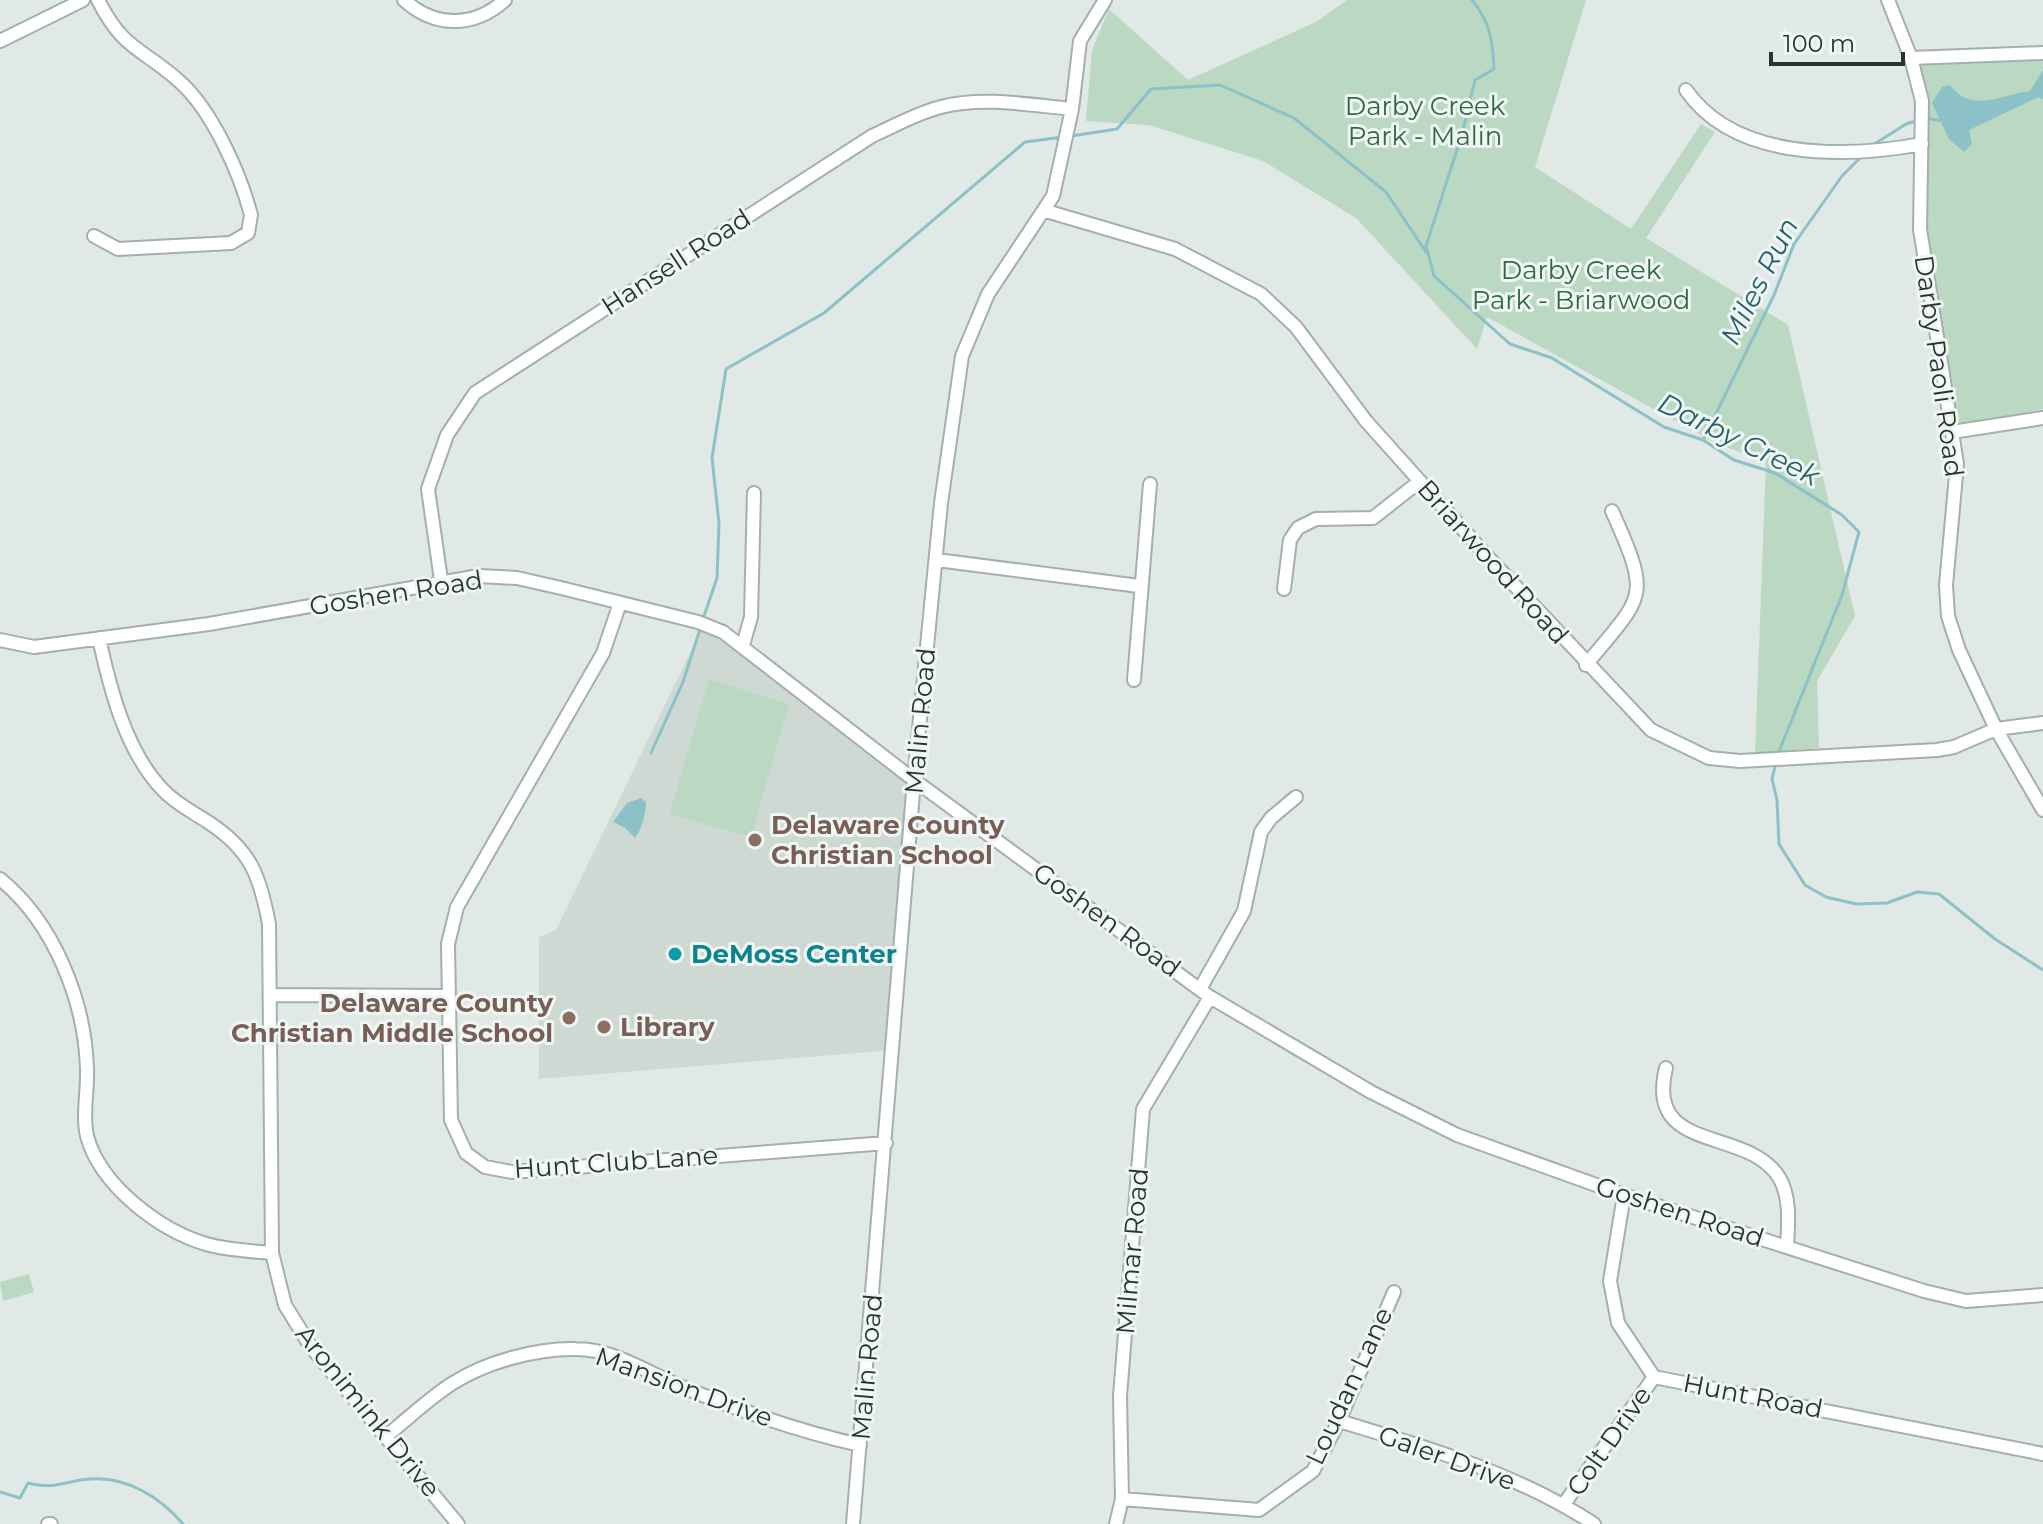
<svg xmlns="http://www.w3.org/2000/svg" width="2043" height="1524" font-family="Montserrat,sans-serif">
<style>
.built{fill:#ced9d4}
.green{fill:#bbd8c2}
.water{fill:#8dc1c8}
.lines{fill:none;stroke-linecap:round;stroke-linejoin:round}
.stream{stroke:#8dc1c8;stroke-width:3}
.minor-casing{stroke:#a4b0ab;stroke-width:16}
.minor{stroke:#fff;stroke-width:12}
.education-dot{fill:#8d6e63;stroke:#f0f6f3;stroke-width:3}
.culture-dot{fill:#0f9aa8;stroke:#f0f6f3;stroke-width:3}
.labels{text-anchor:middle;stroke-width:6;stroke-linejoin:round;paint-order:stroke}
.park-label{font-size:26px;fill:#326945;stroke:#f0f6f3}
.street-label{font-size:26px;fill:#233731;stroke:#f0f6f3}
.education-label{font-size:26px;font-weight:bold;fill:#785e54;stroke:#f0f6f3;text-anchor:start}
.culture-label{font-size:26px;font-weight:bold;fill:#0d838f;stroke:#f0f6f3;text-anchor:start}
.water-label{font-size:28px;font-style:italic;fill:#24626c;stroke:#f0f6f3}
</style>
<rect width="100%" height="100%" fill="#e0e9e5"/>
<path class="built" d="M 704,624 L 914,780 L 894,1050 L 539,1079 L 539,937 L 556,930 Z"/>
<path class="green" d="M 1347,0 L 1586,0 L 1535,167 L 1631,229 L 1701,124 L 1715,132 L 1646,238 L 1788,325 L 1855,616 L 1817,681 L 1819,748 L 1755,754 L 1766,461 L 1717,444 L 1487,317 L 1477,349 L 1356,218 L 1263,161 L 1149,125 L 1086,121 L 1092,50 L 1109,9 L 1188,80 L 1316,22 Z
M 2043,53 L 2043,409 L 1952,432 L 1924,260 L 1922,144 L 1911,58 Z
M 709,679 L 789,704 L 751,837 L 672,815 L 670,812 Z
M 29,1274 L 34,1292 L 3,1301 L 0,1282 Z"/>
<path class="water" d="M 2043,70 L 2043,99 L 2039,97 L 1969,130 L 1972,144 L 1964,152 L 1949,139 L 1932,103 L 1942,87 L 1950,85 C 1972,114 2000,95 2030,91 Z
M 641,798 L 646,802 C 646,814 642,829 635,838 L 625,828 L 613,822 L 627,803 Z"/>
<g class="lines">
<path class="stream" d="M 1472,0 C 1490,22 1493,41 1494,69 L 1475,80 L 1462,134 L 1426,246 L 1434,276 L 1510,344 L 1552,358 L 1664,427 L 1703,440 L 1734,460 L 1775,473 L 1842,515 L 1859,532 L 1842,595 L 1778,754
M 1926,118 L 1942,121
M 1071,136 L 1117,129 L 1151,89 L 1220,85 L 1294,118 L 1386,192 L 1426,252
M 1873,145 L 1906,124 L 1919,120
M 1703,440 L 1774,295 L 1794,244 L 1842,176 L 1862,156
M 703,619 L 717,578 L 719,523 L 712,458 L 726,369 L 824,313 L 1025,142 L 1063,137
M 651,753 L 683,682 L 701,626
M 1776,762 L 1772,779 L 1777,800 L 1779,844 L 1805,885 L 1826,897 L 1856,904 L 1887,903 L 1917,892 L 1939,894 L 1995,939 L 2043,970
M 0,1492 L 20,1498 L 28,1483 C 58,1490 62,1481 90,1479 C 126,1476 160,1497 183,1524"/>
<defs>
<path id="minor" d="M 404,0 C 435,28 474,28 505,0
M 1888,0 L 1911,58 L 1922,101 L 1920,229 L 1957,464 L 1946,585 L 1948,616 L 1959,650 L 1996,729 L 2043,810
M 0,41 L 83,0
M 1911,58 L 2043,53
M 1686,90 C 1735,161 1846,158 1922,144
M 1046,211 L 1175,249 L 1261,294 L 1296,327 L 1366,421 L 1486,555 L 1651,730 L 1709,758 L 1740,761 L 1937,750 L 1954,747 L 1996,729 L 2043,723
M 94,236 L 118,249 L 231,243 L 248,233 L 251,215 C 240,173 212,110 179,81 C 141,47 124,51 98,0
M 1952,432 L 2043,418
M 937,560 L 1139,586
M 441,580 L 428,489 L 447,435 L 475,393 L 872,136 C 894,126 917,113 941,107 C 983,96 1030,105 1072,109
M 1284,589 L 1290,540 L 1298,528 L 1316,519 L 1373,518 L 1420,481
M 620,603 L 603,653 L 457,907 L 448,944 L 451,1120 L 466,1153 L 485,1167 L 512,1172 L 886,1143
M 99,638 C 110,689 126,752 163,790 C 176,804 193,812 208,822 C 251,850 260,876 269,924 L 272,1253 L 285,1305 L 311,1347 L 458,1524
M 0,640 L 34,647 L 209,624 L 479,576 L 517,578 L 561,588 L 698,622 L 723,632 L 914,780 L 1210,997 L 1371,1092 L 1457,1135 L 1624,1195 L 1924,1291 L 1966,1301 L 2043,1295
M 743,645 L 751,617 L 754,493
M 1586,665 C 1644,594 1652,600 1612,511
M 1134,680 L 1150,484
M 0,879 C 54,923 85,1001 87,1069 C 88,1090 82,1115 87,1136 C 100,1185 159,1230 206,1244 C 227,1250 250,1251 272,1253
M 1200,989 L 1244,911 L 1261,832 L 1271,818 L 1296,797
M 270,995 L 449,996
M 1666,1068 C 1644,1156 1749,1125 1780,1179 C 1791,1199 1788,1225 1787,1247
M 1624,1195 L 1610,1281 L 1618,1323 L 1654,1377 L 2043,1454
M 1339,1421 C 1428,1448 1516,1473 1594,1524
M 386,1436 C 408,1419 429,1398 453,1383 C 486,1362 537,1348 576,1349 C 615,1349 651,1375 685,1388 C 741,1411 801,1432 860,1445
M 1122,1499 L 1259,1510 L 1313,1471 L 1339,1421 L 1394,1292
M 1564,1504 L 1654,1377
M 48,1524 L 51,1524
M 853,1524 L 914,780 L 941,503 L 962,356 L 988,294 L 1053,196 L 1072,109 L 1080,41 L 1105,0
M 1116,1524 L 1122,1499 L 1120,1396 L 1143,1109 L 1210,997"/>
</defs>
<use href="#minor" class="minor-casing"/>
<use href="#minor" class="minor"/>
</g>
<g class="education-dot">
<circle cx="755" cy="840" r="8"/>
<circle cx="569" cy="1018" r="8"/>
<circle cx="604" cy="1027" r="8"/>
</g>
<circle class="culture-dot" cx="675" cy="954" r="8"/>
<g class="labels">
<g class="park-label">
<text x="1425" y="115">Darby Creek<tspan x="1425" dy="30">Park - Malin</tspan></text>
<text x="1581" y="279">Darby Creek<tspan x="1581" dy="30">Park - Briarwood</tspan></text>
</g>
<g class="street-label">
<text transform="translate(676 262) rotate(-33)" y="9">Hansell Road</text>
<text transform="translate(1939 366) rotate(82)" y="9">Darby Paoli Road</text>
<text transform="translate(1493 562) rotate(48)" y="9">Briarwood Road</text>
<text transform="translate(396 593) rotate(-9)" y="9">Goshen Road</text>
<text transform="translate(920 721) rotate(-85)" y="9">Malin Road</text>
<text transform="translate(1107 920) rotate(36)" y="9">Goshen Road</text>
<text transform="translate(616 1162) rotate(-4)" y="9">Hunt Club Lane</text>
<text transform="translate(1680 1212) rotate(18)" y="9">Goshen Road</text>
<text transform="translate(1132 1251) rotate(-85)" y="9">Milmar Road</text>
<text transform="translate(867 1367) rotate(-85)" y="9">Malin Road</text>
<text transform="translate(1349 1386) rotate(-65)" y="9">Loudan Lane</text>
<text transform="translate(684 1387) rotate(20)" y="9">Mansion Drive</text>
<text transform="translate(1753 1396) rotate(11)" y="9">Hunt Road</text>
<text transform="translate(368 1411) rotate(51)" y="9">Aronimink Drive</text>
<text transform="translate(1609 1441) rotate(-55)" y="9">Colt Drive</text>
<text transform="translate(1447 1458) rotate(20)" y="9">Galer Drive</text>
</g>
<g class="education-label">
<text x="771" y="834">Delaware County<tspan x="771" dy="30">Christian School</tspan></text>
<text x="553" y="1012" text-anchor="end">Delaware County<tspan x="553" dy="30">Christian Middle School</tspan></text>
<text x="620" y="1036">Library</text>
</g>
<g class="culture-label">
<text x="691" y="963">DeMoss Center</text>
</g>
<g class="water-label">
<text transform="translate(1759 281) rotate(-63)" y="10">Miles Run</text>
<text transform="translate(1739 439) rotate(26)" y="10">Darby Creek</text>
</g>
</g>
<path d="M1771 52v12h132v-12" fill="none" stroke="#233731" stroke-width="4"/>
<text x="1783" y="52" font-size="24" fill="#233731" stroke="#f0f6f3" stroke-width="6" paint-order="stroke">100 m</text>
</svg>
